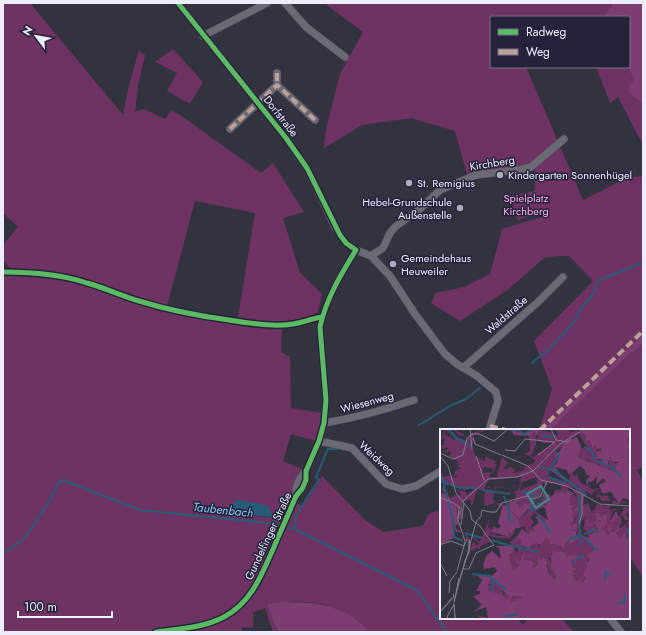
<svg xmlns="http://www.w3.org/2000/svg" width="646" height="635" font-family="Jost,sans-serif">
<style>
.green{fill:#6e3363;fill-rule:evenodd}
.forest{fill:#7e3d72}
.water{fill:#285b78}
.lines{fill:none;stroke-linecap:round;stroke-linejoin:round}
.stream{stroke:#285b78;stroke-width:2}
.minor-casing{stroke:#53525e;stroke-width:8}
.minor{stroke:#6a6a75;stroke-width:7}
.quiet{stroke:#bda197;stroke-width:4;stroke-dasharray:8 4;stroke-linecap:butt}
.cycleway-casing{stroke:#25233b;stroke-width:8}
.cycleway{stroke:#5cba63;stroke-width:5}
.poi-dot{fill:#acacbb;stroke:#25233b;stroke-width:1.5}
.labels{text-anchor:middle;stroke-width:3;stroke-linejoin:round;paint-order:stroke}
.street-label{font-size:11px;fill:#ededfd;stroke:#25233b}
.poi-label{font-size:11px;fill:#ededfd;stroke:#25233b;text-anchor:start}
.park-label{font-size:11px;fill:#feabea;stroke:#25233b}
.water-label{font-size:12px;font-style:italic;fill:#81caf4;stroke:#25233b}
.inset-river{fill:none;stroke:#285b78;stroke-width:2}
.inset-road{fill:none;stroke:#7d7d8c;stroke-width:1}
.view{fill:#3b8e8b;fill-opacity:0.15;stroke:#3b8e8b;stroke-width:2}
.inset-edge{fill:none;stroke:#ededfd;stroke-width:2}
</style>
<rect width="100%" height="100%" fill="#333340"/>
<path class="green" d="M 3,3 L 30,3 L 123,115 L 129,85 L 139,51 L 145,55 L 138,86 L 135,112 L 144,109 L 165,119 L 171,110 L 183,117 L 261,173 L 273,163 L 304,212 L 283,218 L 300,273 L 322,294 L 318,312 L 296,323 L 282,324 L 281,352 L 290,357 L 291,408 L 322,413 L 321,423 L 316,441 L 291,434 L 283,461 L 304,470 L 296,480 L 291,500 L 303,506 L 322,476 L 365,520 L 384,532 L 423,526 C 428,515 428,511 441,511 L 441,618 L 517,618 L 523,625 L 529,618 L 561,618 L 574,632 L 369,632 C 364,627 359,621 353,617 C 328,601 296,599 268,604 L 278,632 L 273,632 L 265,608 L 253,612 L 253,628 L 242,627 L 242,632 L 3,632 L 3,270 L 12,270 L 3,260 L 3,245 L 18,227 L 3,213 ZM 195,201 L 255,213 L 237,323 L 166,310 ZM 237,500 L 258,503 L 270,510 L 272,518 L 255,516 L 237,511 L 235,501 Z
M 324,3 L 612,3 L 611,7 L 603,17 L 491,17 L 491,67 L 526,67 L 583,200 L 627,178 L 643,176 L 643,334 L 543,430 L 539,430 L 552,389 L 534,341 L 593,281 L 569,256 L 559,256 L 544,258 L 509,289 L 460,321 L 431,303 L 436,293 L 464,287 L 490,274 L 502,229 L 542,217 L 540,213 L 518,220 L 509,196 L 535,191 L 535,169 L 531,167 L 468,178 L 455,131 L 411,118 L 362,125 L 324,148 L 326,129 L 340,74 L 363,32 Z
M 173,49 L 203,82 L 190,104 L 167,91 L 177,73 L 155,62 Z
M 596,67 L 628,67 L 634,80 L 630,94 L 643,104 L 643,145 L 618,97 L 610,103 Z
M 643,344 L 643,467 L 637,470 L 643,482 L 643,577 L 629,556 L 629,430 L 548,430 L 627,356 Z"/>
<path class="forest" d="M 612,3 L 643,3 L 643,104 L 630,94 L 629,86 L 634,80 L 628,67 L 629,67 L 629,17 L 603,17 L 611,7 Z
M 643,334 L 643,344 L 627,356 L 556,424 L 548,430 L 543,430 Z
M 281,602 C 306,602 332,603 353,617 C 359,621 364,627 369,632 L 278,632 L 267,604 Z"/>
<path class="water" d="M 237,500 L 258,503 L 269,507 L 273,518 C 262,514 239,518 233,507 L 233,503 Z"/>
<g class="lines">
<path class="stream" d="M 532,363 L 541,355 L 545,353 L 573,324 L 580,310 L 589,300 L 595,290 L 599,280 L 635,266 L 643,261
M 419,425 L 450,406 L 466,399 L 480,388
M 273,518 L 277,524
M 228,519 L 230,515 L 237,511
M 295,529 L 296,516 L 312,490 L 319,480 L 316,477 L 328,449 L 337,449
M 3,554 L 25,538 L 49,502 L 59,482 L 63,480 L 140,510 L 267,523 L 295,529 L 417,590 L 447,632"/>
<defs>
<path id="minor" d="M 178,3 L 286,138 L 307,168 L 335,227 L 346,243 L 356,250 L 371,256 L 390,276 L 415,314 L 445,354 L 457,364 L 477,376 L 496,392 L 498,401 L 489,430
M 285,3 L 306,27 L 345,57
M 203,36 L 267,3
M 277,73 L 277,85
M 230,129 L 277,85 L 315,120
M 371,256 L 383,248 L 390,233 L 395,227 L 421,208 L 440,190 L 476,175 L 519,170 L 531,167 L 564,139
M 463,368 L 538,302 L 563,277
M 324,423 C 355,418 384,410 414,400
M 319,441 L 352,448 L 386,484 L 402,489 L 416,486 L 441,471
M 296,496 C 295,485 299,479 306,471
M 610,618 L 621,632
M 156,632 C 178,629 203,628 224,617 C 252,602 262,574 274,547 C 281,530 289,513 296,496 L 302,489 L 306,480 L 306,471 L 319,441 L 324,423 L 326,400 L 320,327 C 326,299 341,274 356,250"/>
</defs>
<use href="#minor" class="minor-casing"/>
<use href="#minor" class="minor"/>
<path class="quiet" d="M 277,73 L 277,85
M 230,129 L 277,85 L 315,120
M 490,426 L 506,430
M 540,430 L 643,331"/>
<defs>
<path id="cycleway" d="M 3,272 C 32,272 60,274 87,283 C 105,288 122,296 139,301 C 168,310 199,316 229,320 C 247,323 265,326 283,325 C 298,325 308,319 322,317
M 156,632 C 178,629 203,628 224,617 C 252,602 262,574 274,547 C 281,530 289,513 296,496 L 302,489 L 306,480 L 306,471 L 319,441 L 324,423 L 326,400 L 320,327 C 326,299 341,274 356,250 L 346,243 L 340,235 L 307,168 L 286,138 L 178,3"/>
</defs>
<use href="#cycleway" class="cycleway-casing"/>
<use href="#cycleway" class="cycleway"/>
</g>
<g class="poi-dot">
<circle cx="500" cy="175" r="4"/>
<circle cx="409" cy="183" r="4"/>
<circle cx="460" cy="208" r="4"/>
<circle cx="393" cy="264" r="4"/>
</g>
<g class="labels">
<g class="street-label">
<text transform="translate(281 116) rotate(52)" y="4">Dorfstraße</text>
<text transform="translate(492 163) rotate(-9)" y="4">Kirchberg</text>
<text transform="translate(506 315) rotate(-41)" y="4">Waldstraße</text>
<text transform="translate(367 402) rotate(-15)" y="4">Wiesenweg</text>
<text transform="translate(377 458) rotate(43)" y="4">Weidweg</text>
<text transform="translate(268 536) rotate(-65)" y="4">Gundelfinger Straße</text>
</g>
<g class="poi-label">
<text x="508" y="179">Kindergarten Sonnenhügel</text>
<text x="417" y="187">St. Remigius</text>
<text x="452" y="206" text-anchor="end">Hebel-Grundschule<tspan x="452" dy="13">Außenstelle</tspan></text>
<text x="401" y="262">Gemeindehaus<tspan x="401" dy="13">Heuweiler</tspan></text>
</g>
<g class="park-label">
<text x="526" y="202">Spielplatz<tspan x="526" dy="13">Kirchberg</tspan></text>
</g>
<g class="water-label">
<text transform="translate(223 510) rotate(6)" y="4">Taubenbach</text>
</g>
</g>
<g transform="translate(440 429)">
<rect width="190" height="190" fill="#333340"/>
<path d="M 2,0 L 5,3 L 6,0 L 11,5 L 6,2 L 4,5 L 15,11 L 16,9 L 13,6 L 12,3 L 7,0 L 11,1 L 16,8 L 19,6 L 13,0 L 23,5 L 25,7 L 19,6 L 17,8 L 26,12 L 31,4 L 41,2 L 41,0 L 45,2 L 37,4 L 45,6 L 34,5 L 32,20 L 36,21 L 33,21 L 37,30 L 40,28 L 39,32 L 43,28 L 42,32 L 44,32 L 46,28 L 41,25 L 57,33 L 54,34 L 57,36 L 54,41 L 58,42 L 62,28 L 68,34 L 64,39 L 67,41 L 69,37 L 75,41 L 73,44 L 86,41 L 81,39 L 80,37 L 83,39 L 94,34 L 87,31 L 84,29 L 94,34 L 95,31 L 85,25 L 90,21 L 89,6 L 95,4 L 96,10 L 99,8 L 94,0 L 111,3 L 115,7 L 118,6 L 115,0 L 126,0 L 131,3 L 138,1 L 137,2 L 146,5 L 145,12 L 149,11 L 154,17 L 156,15 L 157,22 L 162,19 L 162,23 L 157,23 L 158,32 L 162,30 L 168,37 L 170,28 L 174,34 L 180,34 L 175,39 L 177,43 L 159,38 L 160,34 L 157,37 L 149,34 L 150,30 L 148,32 L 138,30 L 140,19 L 148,20 L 139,5 L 114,23 L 118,27 L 110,40 L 118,28 L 111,42 L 128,53 L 132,42 L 134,48 L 139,43 L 137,47 L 141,54 L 153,60 L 160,59 L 157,61 L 159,65 L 164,68 L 164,66 L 168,67 L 171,69 L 168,68 L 170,72 L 161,72 L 160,68 L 156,69 L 158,64 L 155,61 L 152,66 L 145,62 L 143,76 L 148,74 L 152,84 L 153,81 L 158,80 L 155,80 L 157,75 L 165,77 L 173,74 L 172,72 L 190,73 L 171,76 L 169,80 L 171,81 L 175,80 L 178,81 L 172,82 L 171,92 L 179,89 L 179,93 L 182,92 L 178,102 L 185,95 L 189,100 L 187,94 L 189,91 L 185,91 L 180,84 L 183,83 L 183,78 L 190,79 L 190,85 L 188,83 L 186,86 L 190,90 L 190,109 L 187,110 L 187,106 L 180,110 L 177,104 L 171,103 L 170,97 L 168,97 L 171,102 L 169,106 L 164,104 L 162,99 L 167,95 L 166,83 L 164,84 L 164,88 L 161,89 L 160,84 L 155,84 L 155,88 L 159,88 L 157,92 L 161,92 L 155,96 L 160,103 L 154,102 L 158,105 L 149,108 L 147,106 L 150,103 L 143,100 L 146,87 L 140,94 L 138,102 L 142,101 L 142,105 L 149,109 L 142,108 L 156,119 L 160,119 L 161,124 L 158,123 L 157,128 L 153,122 L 150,124 L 144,145 L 146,149 L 143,153 L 142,151 L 142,156 L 153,158 L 154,161 L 148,165 L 146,157 L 140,158 L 141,150 L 137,152 L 133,149 L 132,147 L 139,144 L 133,143 L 131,132 L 138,128 L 133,125 L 127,129 L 124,125 L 116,122 L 110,125 L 109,130 L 117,146 L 115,150 L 132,168 L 111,146 L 104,129 L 93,139 L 92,136 L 86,138 L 88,132 L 80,130 L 80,135 L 73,142 L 68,128 L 72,126 L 70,124 L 73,118 L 77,124 L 79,117 L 73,117 L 70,113 L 77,107 L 81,110 L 80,116 L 86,119 L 86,116 L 91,119 L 97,113 L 100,119 L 101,113 L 106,109 L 111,113 L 111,116 L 114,115 L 122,120 L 125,114 L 130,112 L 130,116 L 135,112 L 137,104 L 130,100 L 132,96 L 129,94 L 134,91 L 134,99 L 136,98 L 134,91 L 136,90 L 134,89 L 131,78 L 136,74 L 130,76 L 131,65 L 138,68 L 133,62 L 137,60 L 129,57 L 125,66 L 122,62 L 114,65 L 115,61 L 121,61 L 122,56 L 107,53 L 107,57 L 103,53 L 100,66 L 95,70 L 95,79 L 97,74 L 103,73 L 100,70 L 104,70 L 102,66 L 105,63 L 113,68 L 107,71 L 108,77 L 103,75 L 103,78 L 95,82 L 108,91 L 105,90 L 105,93 L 95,84 L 90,89 L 94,92 L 90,100 L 95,99 L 95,96 L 96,104 L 100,104 L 102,107 L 99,110 L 94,109 L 93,104 L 89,105 L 85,101 L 86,98 L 79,98 L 79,92 L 69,78 L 79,90 L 90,80 L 92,72 L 91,71 L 88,76 L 85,74 L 78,79 L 79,74 L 75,71 L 76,64 L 54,63 L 53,71 L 55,72 L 53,75 L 62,74 L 63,76 L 57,80 L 59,76 L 55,75 L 55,79 L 54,80 L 55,75 L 52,75 L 50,83 L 52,75 L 44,77 L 45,62 L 37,60 L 32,77 L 30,70 L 22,74 L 22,90 L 18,90 L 18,80 L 12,77 L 12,82 L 7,70 L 17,66 L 15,57 L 6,55 L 4,57 L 5,54 L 2,54 L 0,51 L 3,53 L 0,47 L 0,42 L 4,48 L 13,46 L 13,49 L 16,48 L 18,46 L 14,47 L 15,42 L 21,39 L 18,38 L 20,33 L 15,37 L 18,32 L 9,27 L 11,24 L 9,21 L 8,24 L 2,21 L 7,22 L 8,18 L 2,20 L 0,18 L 2,19 L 0,16 L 3,17 L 5,10 L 0,9 L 4,6 L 0,4 L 4,5 ZM 96,11 L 103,14 L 114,14 L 93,28 L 89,27 L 92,26 L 95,17 L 99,18 L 96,17 ZM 44,38 L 49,39 L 49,41 L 49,39 L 54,40 L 52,43 L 52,45 L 54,42 L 58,42 L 57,48 L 49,48 L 51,43 L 43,44 ZM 110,41 L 117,44 L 126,53 L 108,47 ZM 82,48 L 79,52 L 56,54 L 57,50 ZM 96,48 L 98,54 L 80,61 L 81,54 ZM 50,50 L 56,51 L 54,63 L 45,60 L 45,56 L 48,59 L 53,60 L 45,56 ZM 81,52 L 80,56 L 76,58 L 55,58 L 56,54 ZM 16,56 L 23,61 L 36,59 L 27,66 L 26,63 L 19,61 L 21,69 L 16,63 ZM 80,57 L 79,61 L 70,65 L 55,63 L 56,59 ZM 49,90 L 48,99 L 52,100 L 50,107 L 46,106 L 52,112 L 40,117 L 40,121 L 37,119 L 31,122 L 24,103 L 42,108 ZM 24,103 L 41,109 L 40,113 L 35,109 L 31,108 L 39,114 L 38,117 L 33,113 L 31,117 L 27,114 L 30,111 ZM 69,102 L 75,103 L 69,110 L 51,108 L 52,104 L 58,107 L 67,106 ZM 52,150 L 62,159 L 63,164 L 71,168 L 83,168 L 71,174 L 64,166 L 47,162 L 48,157 L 51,155 L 48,155 L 49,152 Z" fill="#6e3363" fill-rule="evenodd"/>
<path d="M 70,0 L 84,5 L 94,0 L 98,2 L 96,8 L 95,3 L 89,7 L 74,6 ZM 144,0 L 190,0 L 190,10 L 188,10 L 190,17 L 190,71 L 183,69 L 179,74 L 174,68 L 173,69 L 174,66 L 170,62 L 167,64 L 162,64 L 159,56 L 166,52 L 163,49 L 156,56 L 157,47 L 153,52 L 148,53 L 147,56 L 150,58 L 147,58 L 146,53 L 150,46 L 146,46 L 145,41 L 140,37 L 129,46 L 127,41 L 115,38 L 126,52 L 111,42 L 118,32 L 114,22 L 118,25 L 124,14 L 137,8 L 141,18 L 138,29 L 176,43 L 175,39 L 179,33 L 173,33 L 170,28 L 167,37 L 162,30 L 157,30 L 157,23 L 162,23 L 162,19 L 157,20 L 155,16 L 153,19 L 149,11 L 145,13 L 146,5 L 141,4 ZM 4,57 L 13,77 L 16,76 L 19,96 L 16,96 L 16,100 L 22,103 L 16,103 L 14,94 L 14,108 L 18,109 L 24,113 L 16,108 L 0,116 L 0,67 L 2,64 L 7,66 L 3,61 ZM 127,61 L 135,65 L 131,65 L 130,76 L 136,75 L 132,78 L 133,83 L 137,77 L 138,80 L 133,84 L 134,91 L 130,94 L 133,99 L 133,94 L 137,95 L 136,100 L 130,100 L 136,102 L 136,107 L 138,108 L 138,111 L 135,110 L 135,112 L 129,116 L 129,112 L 125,114 L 124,119 L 117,121 L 122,119 L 114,115 L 110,116 L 111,113 L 106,109 L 101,116 L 96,114 L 89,119 L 80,116 L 81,110 L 76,109 L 82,100 L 89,105 L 91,102 L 95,103 L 95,100 L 91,99 L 99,94 L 95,86 L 105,93 L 105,90 L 108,91 L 105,79 L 98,74 L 108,77 L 106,73 L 114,65 L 123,62 L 125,66 ZM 77,71 L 79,79 L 85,74 L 88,76 L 91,70 L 92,72 L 90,81 L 88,80 L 79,90 L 69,79 L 79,92 L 80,99 L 76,99 L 72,105 L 69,102 L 68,107 L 51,103 L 54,97 L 58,100 L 61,97 L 58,94 L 63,76 L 69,78 L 69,73 ZM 176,82 L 179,89 L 180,84 L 181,92 L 176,94 L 180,90 L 177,89 L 171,95 L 171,103 L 175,103 L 182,91 L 178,100 L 184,98 L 176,103 L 180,109 L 185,104 L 187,110 L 190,109 L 190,190 L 52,190 L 42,189 L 35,186 L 48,189 L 46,178 L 33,183 L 42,176 L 33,167 L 40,165 L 40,162 L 36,162 L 42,151 L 36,145 L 51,148 L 57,142 L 55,138 L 44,140 L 43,137 L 46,127 L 52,122 L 61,130 L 59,119 L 55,117 L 75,117 L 69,128 L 73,142 L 80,135 L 77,133 L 76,129 L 80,133 L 81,128 L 84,127 L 83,126 L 84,123 L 85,127 L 91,126 L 91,129 L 87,127 L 83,130 L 93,133 L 93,139 L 98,135 L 98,127 L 100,131 L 104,128 L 108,134 L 106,135 L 109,144 L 115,151 L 116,147 L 108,132 L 112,135 L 110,127 L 114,122 L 123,123 L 123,125 L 125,123 L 126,128 L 134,125 L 141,128 L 131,132 L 133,139 L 136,139 L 133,143 L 139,145 L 133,146 L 133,149 L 137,152 L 142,149 L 140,157 L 142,151 L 143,153 L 146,149 L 143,146 L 147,135 L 145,135 L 149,132 L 148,125 L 155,121 L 142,107 L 148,109 L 155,103 L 159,104 L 153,102 L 152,99 L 159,102 L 154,93 L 150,95 L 154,94 L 150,98 L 145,95 L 148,95 L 145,92 L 144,90 L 149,92 L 149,95 L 153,93 L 161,93 L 160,91 L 157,93 L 155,84 L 160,84 L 161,89 L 167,83 L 167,95 L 162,99 L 168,106 L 171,102 L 168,102 L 168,97 L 173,92 L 168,92 L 171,91 ZM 52,150 L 71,170 L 72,167 L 83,168 L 72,173 L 61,165 L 48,162 L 49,152 Z" fill="#7e3d72" fill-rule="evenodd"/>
<path class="inset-river" d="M 8,0 L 16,9 L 30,16M 69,1 L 78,1 L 84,5 L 93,0M 102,6 L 112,8 L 116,6M 144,18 L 151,21 L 155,31M 156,31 L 172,38 L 181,48M 100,38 L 115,42 L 147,66M 110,40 L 119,27 L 115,22M 1,47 L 3,53 L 20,59M 108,48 L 126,54M 5,54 L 3,60 L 7,65 L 7,69M 20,59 L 36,59M 42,61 L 70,65M 82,63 L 91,64 L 92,68M 139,66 L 140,116M 64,67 L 69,81 L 69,90 L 73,92M 93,71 L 91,80 L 95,82M 8,73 L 13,89 L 14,108 L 23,112M 98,86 L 111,104M 188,99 L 189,111M 25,104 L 42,109M 144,105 L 153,101 L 159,103M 142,107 L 158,122M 51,111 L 68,116M 128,111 L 139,106M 69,116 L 99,123M 133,134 L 137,129 L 143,127 L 144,129M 32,145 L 50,147 L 66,161M 165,150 L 166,143 L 171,146M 52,163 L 53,151M 177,174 L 184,173 L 185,165M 64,188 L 78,185"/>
<path class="inset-road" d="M 30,0 L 32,20M 111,0 L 116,11 L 128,13 L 131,10M 27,9 L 32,5 L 39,5 L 54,12M 33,9 L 35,15 L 61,26M 54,12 L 68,0M 65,21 L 75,22 L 85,10 L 114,13M 0,24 L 13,30 L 23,26 L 27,9M 62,26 L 88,37 L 101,51 L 127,57 L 160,75 L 190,77M 98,26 L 115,13M 0,27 L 8,37 L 16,64 L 30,82 L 32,91 L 39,96 L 54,116 L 36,124 L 29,140 L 24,140M 36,27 L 44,51M 93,42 L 119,16 L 144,0M 0,68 L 15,75M 23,72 L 48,50 L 77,48 L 93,42M 15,75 L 22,80 L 18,88M 19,77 L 18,91 L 25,112M 50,83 L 56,83 L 62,74 L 87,67 L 91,70 L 100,68 L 107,53M 139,95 L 142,85 L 142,66M 21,96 L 24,74M 0,116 L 11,112 L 24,117 L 27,110M 0,134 L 7,147M 24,134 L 29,123 L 29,111 L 30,112 L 30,113 L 29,114 L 29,123 L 24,134M 25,134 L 36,93 L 41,87 L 42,81 L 50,83M 17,142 L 25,113M 20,150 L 25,134M 9,164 L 10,152 L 17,143M 14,173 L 19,149M 14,173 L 24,135M 14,174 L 15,190M 14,176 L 15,190M 0,183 L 12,169M 0,183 L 14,168 L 13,165M 6,190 L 14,175"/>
<path class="view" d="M 101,57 L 109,70 L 96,79 L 87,65 Z"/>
<rect width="190" height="190" class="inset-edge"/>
</g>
<rect width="646" height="635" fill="none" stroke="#ededfd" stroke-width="8"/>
<rect x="490" y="16" width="140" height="52" fill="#25233b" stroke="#757489"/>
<rect x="498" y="29" width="20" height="6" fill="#5cba63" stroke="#757489"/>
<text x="526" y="36" font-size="12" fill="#ededfd">Radweg</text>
<rect x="498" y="49" width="20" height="6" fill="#bda197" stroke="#757489"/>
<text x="526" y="56" font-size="12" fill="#ededfd">Weg</text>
<g transform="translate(36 36) rotate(302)" stroke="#25233b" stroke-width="3" paint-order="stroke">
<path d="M0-3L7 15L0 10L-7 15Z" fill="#ededfd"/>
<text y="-6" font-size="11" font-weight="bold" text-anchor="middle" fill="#ededfd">N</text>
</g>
<path d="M18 611v6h94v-6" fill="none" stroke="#ededfd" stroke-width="2"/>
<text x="24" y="611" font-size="12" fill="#ededfd" stroke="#25233b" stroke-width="3" paint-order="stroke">100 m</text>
</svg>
